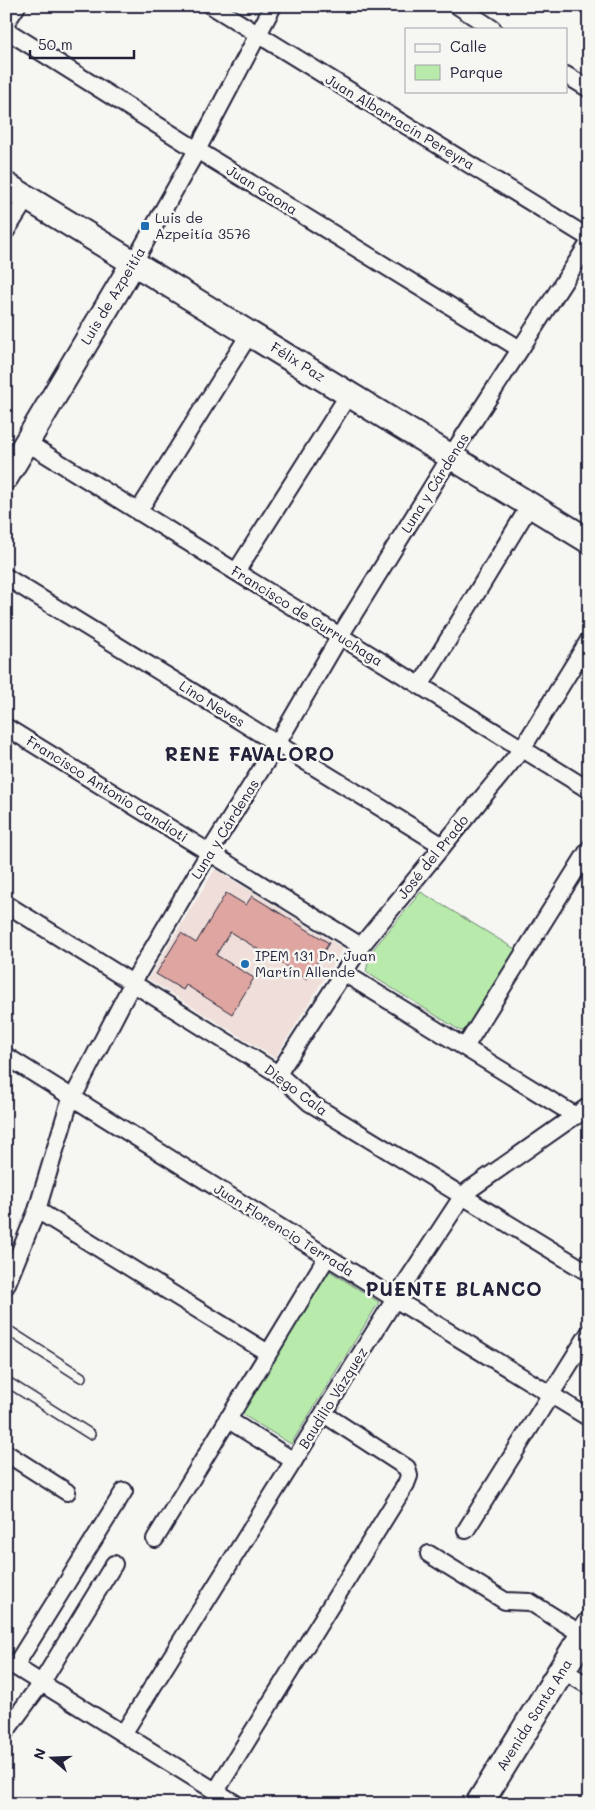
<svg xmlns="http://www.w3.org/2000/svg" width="595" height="1810" font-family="Mali,sans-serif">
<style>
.built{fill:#efded9}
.green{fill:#b8ebab;stroke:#6d8673}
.building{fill:#dfa5a0;stroke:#22223b}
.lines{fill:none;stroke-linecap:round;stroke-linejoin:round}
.lane-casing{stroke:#22223b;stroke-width:12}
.street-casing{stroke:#22223b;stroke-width:20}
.secondary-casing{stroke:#22223b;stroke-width:28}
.primary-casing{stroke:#22223b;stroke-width:30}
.lane{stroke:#f6f6f2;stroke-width:9}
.street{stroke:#f6f6f2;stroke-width:16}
.secondary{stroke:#f6f6f2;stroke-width:24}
.primary{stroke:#f6f6f2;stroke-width:26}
.poi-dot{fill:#1f6fb2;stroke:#f6f6f2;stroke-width:2}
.labels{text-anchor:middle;stroke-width:5;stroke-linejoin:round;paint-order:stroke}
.street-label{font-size:14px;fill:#22223b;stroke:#f6f6f2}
.poi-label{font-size:14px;fill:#22223b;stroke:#f6f6f2;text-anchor:start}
.district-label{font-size:19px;font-weight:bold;letter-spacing:1px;fill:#22223b;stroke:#f6f6f2}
</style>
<rect width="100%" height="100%" fill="#f6f6f2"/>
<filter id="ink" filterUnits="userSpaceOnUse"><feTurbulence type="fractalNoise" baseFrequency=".02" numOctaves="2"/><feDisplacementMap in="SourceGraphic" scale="10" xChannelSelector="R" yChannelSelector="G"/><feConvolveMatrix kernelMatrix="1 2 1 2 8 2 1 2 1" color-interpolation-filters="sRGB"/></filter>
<g filter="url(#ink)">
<path class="built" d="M 215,869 L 343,948 L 275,1058 L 148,979 Z"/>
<path class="green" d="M 421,892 L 520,952 L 471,1029 L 461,1031 L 366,972 L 370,953 Z
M 328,1270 L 379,1302 L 291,1444 L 240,1413 Z"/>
<path class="building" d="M 226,893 L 246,905 L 252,896 L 329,943 L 307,979 L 230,932 L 216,955 L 254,978 L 232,1014 L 186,985 L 183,990 L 156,974 L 181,933 L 196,943 Z"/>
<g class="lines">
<defs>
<path id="lane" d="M 6,1329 L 81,1377
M 6,1381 L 90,1434"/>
<path id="street" d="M 212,6 L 589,238
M 458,6 L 493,29
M 6,23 L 17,6
M 6,30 L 197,150 L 520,349
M 566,75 L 589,89
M 6,231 L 27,198
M 134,262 L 197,150 L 273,6
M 26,442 L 589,790
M 138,512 L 250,333
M 236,572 L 349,394
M 6,577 L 443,846
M 420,686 L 530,505
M 6,727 L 361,946
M 6,904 L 278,1074 L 310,1103 L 589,1273
M 344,973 L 576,1116
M 465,1047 L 589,849
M 6,1056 L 395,1299 L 589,1418
M 278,1074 L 361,946 L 522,749 L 589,640
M 37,1210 L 268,1353
M 6,1286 L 37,1210 L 68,1107 L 133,982 L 209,853 L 277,744 L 340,636 L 451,456 L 589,243
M 227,1419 L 294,1461
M 6,1453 L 67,1492
M 466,1530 L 589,1333
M 155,1539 L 327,1257
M 429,1554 L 505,1601 L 530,1602 L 583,1635
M 6,1661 L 236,1804
M 15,1666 L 124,1491
M 562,1670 L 589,1686
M 6,1731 L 42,1682 L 114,1564
M 123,1734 L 395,1299 L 462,1197 L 469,1190 L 589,1106
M 216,1791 L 406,1484 L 409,1476 L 407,1468 L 324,1414"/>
<path id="secondary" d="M 6,185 L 589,541
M 6,477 L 134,262"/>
<path id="primary" d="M 479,1804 L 589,1626"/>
</defs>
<use href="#lane" class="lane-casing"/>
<use href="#street" class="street-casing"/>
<use href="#secondary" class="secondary-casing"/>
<use href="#primary" class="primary-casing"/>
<use href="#lane" class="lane"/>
<use href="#street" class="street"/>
<use href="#secondary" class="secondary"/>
<use href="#primary" class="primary"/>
</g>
</g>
<g class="poi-dot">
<rect x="140" y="221" width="10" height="10" rx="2.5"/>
<circle cx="245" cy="964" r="5"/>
</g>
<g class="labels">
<g class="street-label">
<text transform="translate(400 122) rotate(31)" y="5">Juan Albarracín Pereyra</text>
<text transform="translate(262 190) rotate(32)" y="5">Juan Gaona</text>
<text transform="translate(113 296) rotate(-59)" y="5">Luis de Azpeitía</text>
<text transform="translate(298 362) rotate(32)" y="5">Félix Paz</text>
<text transform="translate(435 483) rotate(-58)" y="5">Luna y Cárdenas</text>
<text transform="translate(307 616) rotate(32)" y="5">Francisco de Gurruchaga</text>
<text transform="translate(212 704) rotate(32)" y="5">Lino Neves</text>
<text transform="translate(107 789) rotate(32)" y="5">Francisco Antonio Candioti</text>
<text transform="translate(225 829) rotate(-58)" y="5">Luna y Cárdenas</text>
<text transform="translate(433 857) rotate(-51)" y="5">José del Prado</text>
<text transform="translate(296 1090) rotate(37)" y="5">Diego Cala</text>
<text transform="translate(284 1230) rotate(32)" y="5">Juan Florencio Terrada</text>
<text transform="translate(333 1398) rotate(-58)" y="5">Baudilio Vázquez</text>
<text transform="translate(534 1715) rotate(-58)" y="5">Avenida Santa Ana</text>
</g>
<g class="poi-label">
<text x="155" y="223">Luis de<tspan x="155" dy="16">Azpeitía 3576</tspan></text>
<text x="255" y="961">IPEM 131 Dr. Juan<tspan x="255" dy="16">Martín Allende</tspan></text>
</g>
<g class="district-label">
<text x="250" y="761">RENE FAVALORO</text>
<text x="454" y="1296">PUENTE BLANCO</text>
</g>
</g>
<rect width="595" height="1810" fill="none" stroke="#f6f6f2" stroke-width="25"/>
<rect x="12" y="12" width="570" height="1785" fill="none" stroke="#22223b" stroke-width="2" filter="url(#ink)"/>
<rect x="405" y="28" width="162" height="65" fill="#f6f6f2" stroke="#a1a1a9"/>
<rect x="415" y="44" width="25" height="8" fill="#f6f6f2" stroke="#a1a1a9"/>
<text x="450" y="52" font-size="15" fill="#22223b">Calle</text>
<rect x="415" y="65" width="25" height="15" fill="#b8ebab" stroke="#a1a1a9"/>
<text x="450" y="78" font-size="15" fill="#22223b">Parque</text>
<g transform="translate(52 1758) rotate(289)" stroke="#f6f6f2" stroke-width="4" paint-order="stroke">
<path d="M0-4L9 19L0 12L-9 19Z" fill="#22223b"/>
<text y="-8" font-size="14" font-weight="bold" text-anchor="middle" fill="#22223b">N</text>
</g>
<path d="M30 50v8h104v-8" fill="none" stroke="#22223b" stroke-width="2.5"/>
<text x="38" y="50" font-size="15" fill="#22223b" stroke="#f6f6f2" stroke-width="4" paint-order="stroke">50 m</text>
</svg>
